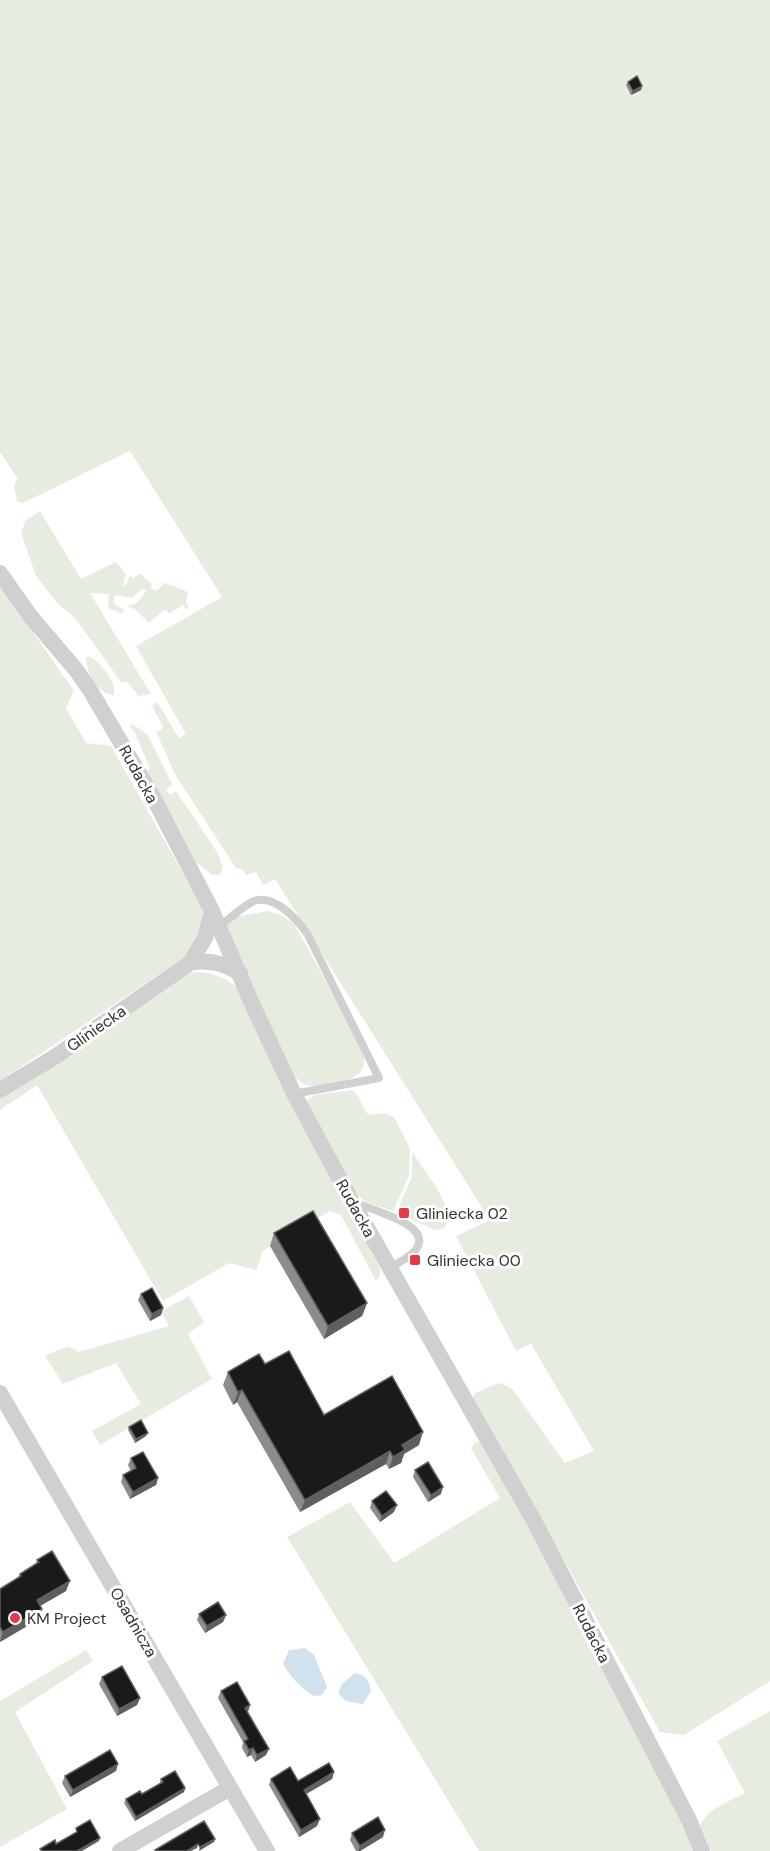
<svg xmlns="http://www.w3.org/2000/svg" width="770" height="1851" font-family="'DM Sans',sans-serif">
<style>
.green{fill:#e6ecdf}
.water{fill:#cfe2ee}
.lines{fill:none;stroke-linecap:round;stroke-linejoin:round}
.lane{stroke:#d0d0d0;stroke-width:8}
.street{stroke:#d0d0d0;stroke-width:16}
.wall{fill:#8c8c8c}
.shaded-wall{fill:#5f5f5f}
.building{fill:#1a1a1a;stroke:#5f5f5f;stroke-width:1.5}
.poi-dot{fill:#e63946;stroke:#fff;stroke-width:2}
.labels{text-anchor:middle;stroke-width:6;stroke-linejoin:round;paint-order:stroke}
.street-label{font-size:16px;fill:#333;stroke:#fff}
.poi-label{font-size:16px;fill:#333;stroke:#fff;text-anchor:start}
</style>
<rect width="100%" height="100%" fill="#fff"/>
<path class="green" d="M 0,0 L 770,0 L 770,1681 L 684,1735 L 660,1732 L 473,1398 L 475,1393 L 499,1383 L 507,1386 L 514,1391 L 565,1463 L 594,1451 L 531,1344 L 516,1351 L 456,1236 L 490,1220 L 275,879 L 263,885 L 256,872 L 247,875 L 242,869 L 236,868 L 176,776 L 156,732 L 161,730 L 163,726 L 152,706 L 157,702 L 179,738 L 186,734 L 136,646 L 222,597 L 130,451 L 31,499 L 22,503 L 17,501 L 14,485 L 18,479 L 0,452 Z
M 40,511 L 81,579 L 116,562 L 126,574 L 123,585 L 126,585 L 130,576 L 133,578 L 140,574 L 152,584 L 150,588 L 156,591 L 165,583 L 188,592 L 186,602 L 189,608 L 186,609 L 183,605 L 170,613 L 164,610 L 149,623 L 136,610 L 127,606 L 137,603 L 147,590 L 142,589 L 132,598 L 115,595 L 114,604 L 124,610 L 122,614 L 108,608 L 109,594 L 90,593 L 151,694 L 137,696 L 137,693 L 127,682 L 121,682 L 81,626 L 73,616 L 58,604 L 36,576 L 21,533 L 26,520 Z
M 0,585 L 74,691 L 66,708 L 86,743 L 111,746 L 202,907 C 205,928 198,937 188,955 L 0,1081 Z
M 88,656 C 100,661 117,682 114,695 C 99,696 86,672 86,658 Z
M 132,724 L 147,734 L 172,784 L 166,790 L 170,795 L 176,791 L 217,852 L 223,867 L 220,875 L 212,875 L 195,861 L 180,831 L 146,772 L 150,768 L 134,731 L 129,726 Z
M 268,911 L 281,915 L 294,924 L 361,1044 C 370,1074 358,1078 332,1083 C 323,1085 313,1088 304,1084 C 298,1081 294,1076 290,1071 L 227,926 L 235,917 Z
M 192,972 C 211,972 222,976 237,987 L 285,1094 L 380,1268 L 380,1275 L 376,1281 L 341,1215 L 330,1211 L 263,1251 L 256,1270 L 229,1263 L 163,1301 L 37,1085 L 0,1110 L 0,1092 L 177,977 Z
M 352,1090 C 361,1096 361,1108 369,1115 L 383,1113 L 394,1117 L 410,1148 L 409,1176 L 393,1211 L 366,1202 L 352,1190 L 306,1102 L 314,1095 Z
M 412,1152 C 420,1165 473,1228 435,1230 L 396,1213 L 412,1177 Z
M 189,1296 L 204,1322 L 188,1334 L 212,1379 L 100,1445 L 92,1431 L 141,1404 L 116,1363 L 63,1384 L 45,1356 L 68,1346 L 79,1352 L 169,1326 L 161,1311 Z
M 476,1442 L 480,1442 L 490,1455 L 677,1802 L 697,1851 L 479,1851 L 287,1537 L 350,1502 L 394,1563 L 500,1498 L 471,1448 Z
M 86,1650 L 93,1661 L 15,1712 L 67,1809 L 0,1847 L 0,1701 Z
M 770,1711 L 770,1851 L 711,1851 L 700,1825 C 709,1808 728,1802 745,1793 L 717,1741 Z"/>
<path class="water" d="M 305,1648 L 314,1655 L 327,1687 L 322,1695 L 313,1696 C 300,1687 291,1677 283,1664 L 289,1650 Z
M 355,1673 C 366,1675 369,1680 371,1691 L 363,1704 L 346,1701 L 338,1693 L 342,1684 Z"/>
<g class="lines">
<path class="lane" d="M 219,927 C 228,920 244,905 254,901 C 275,894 298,920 308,935 L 379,1078 L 294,1094
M 355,1202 C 368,1210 432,1223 417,1248 C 412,1257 397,1263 390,1268"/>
<path class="street" d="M 0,573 L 31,617 L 77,671 L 90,690 L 153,797 L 212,911 L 254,1008 L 294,1094 L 350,1198 L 533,1519 L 689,1820 L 702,1851
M 190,963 C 208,959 225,964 240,973
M 0,1090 L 56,1056 L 190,963 L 205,938 L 212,911
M 0,1393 L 267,1851
M 120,1851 L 230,1788"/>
</g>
<path class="wall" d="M 628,82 L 642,86 L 641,90 L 631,95 L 626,85 Z
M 274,1233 L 367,1303 L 362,1316 L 324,1339 L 270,1246 Z
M 141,1294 L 163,1308 L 161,1315 L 150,1321 L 138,1300 Z
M 265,1364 L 324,1415 L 419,1445 L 404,1454 L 401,1463 L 389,1469 L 386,1464 L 300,1512 L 237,1402 L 233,1405 L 223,1385 L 228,1372 Z
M 129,1427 L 146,1436 L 135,1443 L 128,1430 Z
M 131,1458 L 158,1478 L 156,1485 L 130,1499 L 121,1482 L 123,1475 L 131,1471 L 128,1465 Z
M 415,1470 L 441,1494 L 428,1502 L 413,1477 Z
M 372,1501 L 394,1512 L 380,1522 L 370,1508 Z
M 37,1560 L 66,1591 L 40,1606 L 42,1609 L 39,1619 L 0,1642 L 0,1589 L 18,1578 L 20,1574 L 36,1564 Z
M 199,1614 L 226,1615 L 223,1622 L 205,1633 L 197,1620 Z
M 102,1677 L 140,1698 L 137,1705 L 117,1716 L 99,1684 Z
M 221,1691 L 250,1705 L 247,1712 L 266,1755 L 255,1762 L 251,1755 L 247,1757 L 242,1748 L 243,1742 L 218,1698 Z
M 116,1771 L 70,1797 L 62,1783 L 65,1776 Z
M 334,1772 L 332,1779 L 306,1794 L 317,1826 L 299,1837 L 269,1785 L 271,1779 L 298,1781 Z
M 161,1779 L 185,1788 L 184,1792 L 135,1821 L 124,1803 L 126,1799 L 142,1794 L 160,1784 L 160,1782 Z
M 352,1833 L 383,1837 L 360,1851 L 356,1851 L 350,1840 Z"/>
<path class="shaded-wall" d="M 642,86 L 641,90 L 631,95 L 633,91 Z
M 367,1303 L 362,1316 L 324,1339 L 328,1326 Z
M 163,1308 L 161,1315 L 150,1321 L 152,1314 Z
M 242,1390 L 237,1402 L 233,1405 L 238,1392 Z
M 423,1432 L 419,1445 L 404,1454 L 401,1463 L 389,1469 L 393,1457 L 402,1445 Z
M 148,1433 L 146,1436 L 135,1443 L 136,1439 Z
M 390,1451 L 386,1464 L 300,1512 L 305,1500 Z
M 158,1478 L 156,1485 L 130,1499 L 133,1492 Z
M 443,1487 L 441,1494 L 428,1502 L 431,1495 Z
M 397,1505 L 394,1512 L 380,1522 L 382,1516 Z
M 70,1581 L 66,1591 L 33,1610 L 37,1600 Z
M 42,1609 L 39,1619 L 0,1642 L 3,1632 Z
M 226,1615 L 223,1622 L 205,1633 L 207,1626 Z
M 140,1698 L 137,1705 L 117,1716 L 119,1709 Z
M 250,1705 L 248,1712 L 242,1715 L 245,1708 Z
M 253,1748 L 251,1755 L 247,1757 L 249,1750 Z
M 269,1749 L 266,1755 L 255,1762 L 257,1755 Z
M 118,1764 L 116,1771 L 70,1797 L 73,1790 Z
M 334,1772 L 332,1779 L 301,1797 L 304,1790 Z
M 185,1788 L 184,1792 L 135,1821 L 136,1817 Z
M 320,1819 L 317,1826 L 299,1837 L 301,1830 Z
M 385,1830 L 383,1837 L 360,1851 L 358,1851 L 360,1846 Z
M 100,1838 L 99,1841 L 82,1851 L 77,1851 Z
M 215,1839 L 214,1842 L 199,1851 L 200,1847 Z
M 198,1844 L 197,1848 L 191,1851 L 187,1851 Z"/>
<path class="building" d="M 637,76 L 642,86 L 633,91 L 628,82 Z
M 313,1211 L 367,1303 L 328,1326 L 274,1233 Z
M 152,1288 L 163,1308 L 152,1314 L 141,1294 Z
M 289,1351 L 324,1415 L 392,1376 L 423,1432 L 402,1445 L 405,1450 L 393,1457 L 390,1451 L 305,1500 L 242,1390 L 238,1392 L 228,1372 L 259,1354 L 265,1364 Z
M 141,1420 L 148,1433 L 136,1439 L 129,1427 Z
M 143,1452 L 158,1478 L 133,1492 L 123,1475 L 136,1468 L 131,1458 Z
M 428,1462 L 443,1487 L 431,1495 L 415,1470 Z
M 386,1491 L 397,1505 L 382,1516 L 372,1501 Z
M 52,1551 L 70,1581 L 37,1600 L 42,1609 L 3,1632 L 0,1627 L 0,1589 L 21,1576 L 20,1574 L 39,1562 L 37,1560 Z
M 218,1602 L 226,1615 L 207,1626 L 199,1614 Z
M 122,1666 L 140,1698 L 119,1709 L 102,1677 Z
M 237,1682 L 250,1705 L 245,1708 L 269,1749 L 257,1755 L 253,1748 L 249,1750 L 244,1741 L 248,1739 L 221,1691 Z
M 110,1750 L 118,1764 L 73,1790 L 65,1776 Z
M 329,1763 L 334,1772 L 304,1790 L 320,1819 L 301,1830 L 271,1779 L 290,1767 L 298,1781 Z
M 175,1771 L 185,1788 L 136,1817 L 126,1799 L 140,1791 L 142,1794 L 163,1782 L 161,1779 Z
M 378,1817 L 385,1830 L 360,1846 L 352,1833 Z
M 90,1820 L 100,1838 L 77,1851 L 42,1851 L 40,1849 L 55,1840 L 56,1844 L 77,1832 L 76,1828 Z
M 204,1821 L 215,1839 L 200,1847 L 198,1844 L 187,1851 L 156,1851 L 155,1850 Z"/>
<g class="poi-dot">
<rect x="398" y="1207" width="12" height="12" rx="3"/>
<rect x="409" y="1254" width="12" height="12" rx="3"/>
<circle cx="15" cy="1618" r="6"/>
</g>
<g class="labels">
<g class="street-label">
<text transform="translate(139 774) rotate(61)" y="6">Rudacka</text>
<text transform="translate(96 1028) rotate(-35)" y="6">Gliniecka</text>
<text transform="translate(356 1208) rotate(61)" y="6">Rudacka</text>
<text transform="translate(134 1622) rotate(60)" y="6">Osadnicza</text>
<text transform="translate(592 1633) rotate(63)" y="6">Rudacka</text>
</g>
<g class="poi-label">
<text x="416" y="1219">Gliniecka 02</text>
<text x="427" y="1266">Gliniecka 00</text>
<text x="27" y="1624">KM Project</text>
</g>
</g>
</svg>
